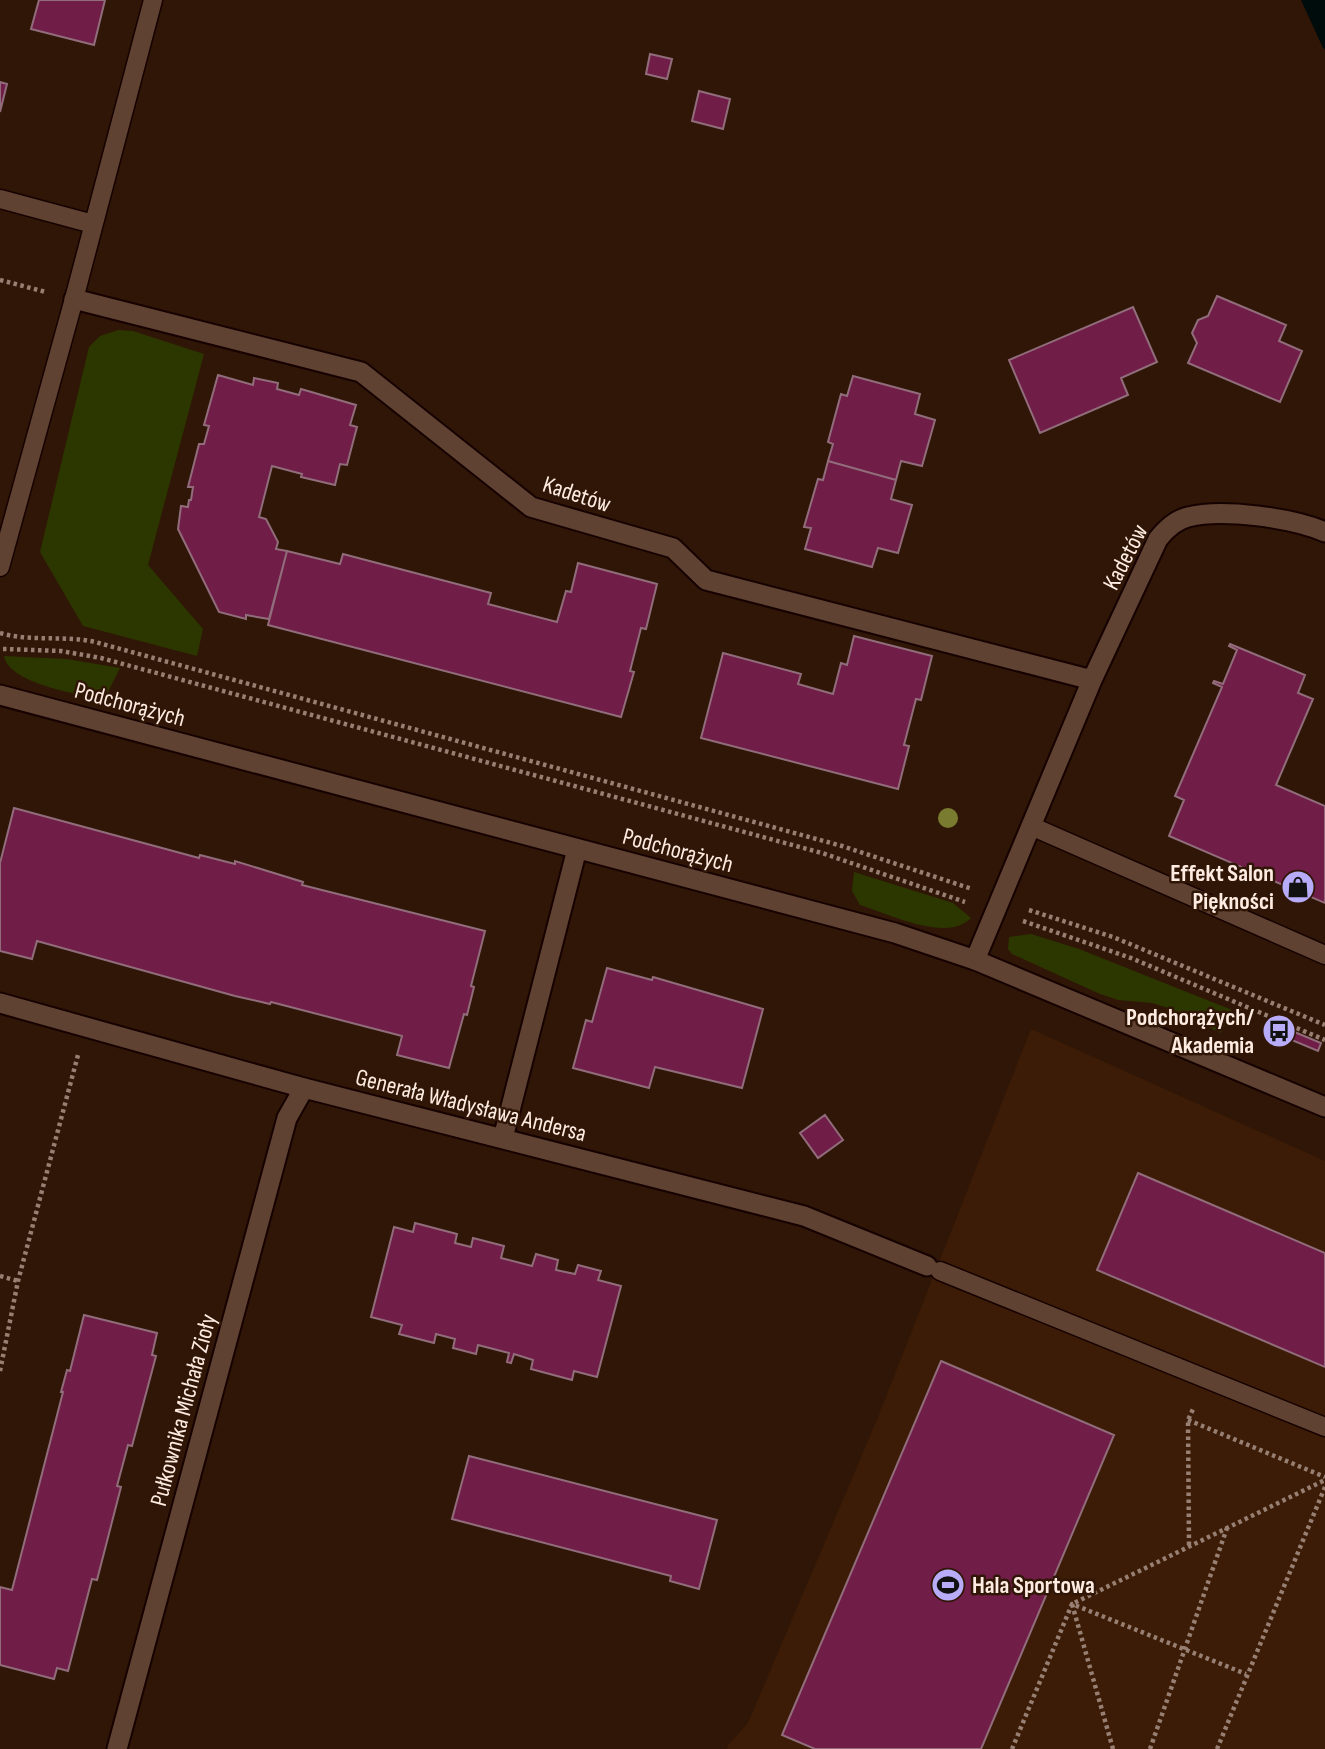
<svg xmlns="http://www.w3.org/2000/svg" width="1325" height="1749" font-family="'Sofia Sans Condensed',sans-serif">
<style>
.built{fill:#3c1c06}
.green{fill:#2c3700}
.water{fill:#000b0c}
.building{fill:#701d48;stroke:#916d7b;stroke-width:2}
.lines{fill:none;stroke-linecap:round;stroke-linejoin:round}
.service-casing{stroke:#160200;stroke-width:21}
.minor-casing{stroke:#160200;stroke-width:23}
.tertiary-casing{stroke:#160200;stroke-width:23}
.path{stroke:#978073;stroke-width:4.5;stroke-dasharray:3.5 3.5;stroke-linecap:butt}
.service{stroke:#5f4231;stroke-width:18}
.minor{stroke:#5f4231;stroke-width:19}
.tertiary{stroke:#5f4231;stroke-width:19}
.tree{fill:#797c30}
.labels{text-anchor:middle;stroke-width:5;stroke-linejoin:round;paint-order:stroke}
.street-label{font-size:24px;fill:#feebe1;stroke:#301606}
.poi-label{font-size:24px;font-weight:bold;fill:#feebe1;stroke:#301606;text-anchor:end}
</style>
<rect width="100%" height="100%" fill="#301606"/>
<path class="built" d="M 1031,1029 L 1325,1161 L 1325,1749 L 727,1749 L 728,1745 L 748,1723 L 876,1422 Z"/>
<path class="green" d="M 118,330 L 133,331 L 204,354 L 148,565 L 203,629 L 197,656 L 83,626 L 40,552 L 89,347 L 100,336 Z
M 4,656 L 67,659 L 120,668 L 107,694 L 97,698 C 74,694 8,682 4,656 Z
M 854,872 L 953,903 L 971,918 C 947,943 889,914 860,905 L 852,891 Z
M 1031,934 L 1079,949 L 1232,1010 L 1221,1033 L 1168,1008 L 1152,1003 L 1118,1000 L 1100,994 L 1012,954 L 1008,949 L 1009,937 Z"/>
<path class="water" d="M 1301,0 L 1325,0 L 1325,50 L 1323,48 Z"/>
<path class="building" d="M 39,0 L 105,0 L 94,45 L 31,29 Z
M 650,54 L 672,59 L 667,79 L 646,74 Z
M 0,82 L 7,84 L 0,112 Z
M 699,91 L 730,99 L 723,129 L 692,121 Z
M 1217,296 L 1286,325 L 1279,341 L 1302,351 L 1280,402 L 1188,363 L 1197,343 L 1192,333 L 1198,320 L 1208,316 Z
M 1133,307 L 1157,362 L 1121,378 L 1128,395 L 1040,433 L 1009,360 Z
M 218,375 L 253,385 L 254,378 L 278,383 L 277,389 L 299,395 L 301,389 L 356,405 L 350,425 L 357,427 L 347,465 L 340,464 L 335,485 L 301,477 L 302,474 L 272,466 L 259,517 L 266,519 L 278,542 L 276,549 L 287,551 L 269,619 L 246,615 L 246,619 L 219,612 L 178,529 L 181,506 L 188,507 L 189,500 L 191,500 L 193,487 L 188,487 L 199,444 L 204,444 L 209,426 L 204,425 Z
M 853,376 L 920,394 L 915,414 L 935,420 L 922,466 L 901,461 L 896,480 L 828,461 L 833,444 L 828,442 L 841,394 L 847,396 Z
M 828,461 L 896,480 L 891,499 L 912,505 L 898,553 L 878,548 L 872,567 L 805,549 L 811,528 L 804,527 L 818,479 L 823,480 Z
M 287,551 L 340,564 L 343,554 L 491,593 L 488,604 L 557,622 L 566,591 L 571,592 L 578,563 L 657,584 L 646,629 L 641,628 L 630,671 L 634,672 L 621,717 L 268,625 Z
M 854,636 L 932,656 L 921,700 L 916,699 L 904,745 L 909,746 L 898,789 L 701,738 L 723,653 L 801,674 L 798,684 L 833,694 L 841,663 L 847,665 Z
M 1230,644 L 1305,675 L 1298,693 L 1313,699 L 1276,785 L 1325,806 L 1325,903 L 1169,836 L 1184,800 L 1175,796 L 1222,687 L 1213,683 L 1214,681 L 1223,684 L 1237,650 L 1229,646 Z
M 14,808 L 199,858 L 200,855 L 235,864 L 235,861 L 303,882 L 302,885 L 485,931 L 471,986 L 474,987 L 467,1015 L 464,1014 L 449,1068 L 397,1055 L 402,1036 L 271,1002 L 270,1004 L 235,996 L 37,941 L 32,959 L 0,951 L 0,863 Z
M 607,968 L 652,980 L 653,977 L 763,1009 L 742,1088 L 655,1067 L 649,1088 L 573,1068 L 586,1020 L 592,1022 Z
M 1273,1023 L 1321,1043 L 1318,1051 L 1270,1031 Z
M 825,1115 L 843,1140 L 818,1158 L 800,1133 Z
M 1138,1173 L 1325,1253 L 1325,1367 L 1097,1270 Z
M 415,1223 L 457,1234 L 455,1243 L 471,1247 L 473,1238 L 504,1246 L 501,1258 L 532,1266 L 536,1254 L 558,1260 L 556,1270 L 575,1274 L 578,1265 L 601,1271 L 598,1280 L 621,1286 L 597,1377 L 574,1371 L 572,1380 L 531,1369 L 533,1360 L 514,1354 L 511,1363 L 507,1362 L 509,1353 L 478,1345 L 476,1354 L 453,1348 L 455,1339 L 436,1334 L 434,1343 L 399,1334 L 402,1325 L 371,1317 L 394,1227 L 413,1232 Z
M 84,1315 L 157,1333 L 152,1355 L 156,1356 L 132,1446 L 128,1445 L 117,1486 L 121,1487 L 97,1580 L 92,1579 L 68,1671 L 57,1668 L 54,1679 L 0,1665 L 0,1587 L 12,1590 L 63,1392 L 61,1392 L 67,1370 L 70,1371 Z
M 941,1361 L 1114,1435 L 981,1749 L 815,1749 L 782,1735 Z
M 469,1456 L 717,1520 L 699,1589 L 670,1581 L 671,1576 L 452,1519 Z"/>
<g class="lines">
<defs>
<path id="service" d="M 0,199 L 93,224
M 0,567 L 74,299 L 153,0
M 1031,826 L 1325,955
M 940,1271 L 1325,1427"/>
<path id="minor" d="M 74,299 L 361,372 L 531,507 L 673,548 L 706,580 L 1092,680
M 975,960 L 1092,680 L 1158,539 C 1166,529 1175,520 1188,517 C 1222,508 1293,518 1325,532
M 0,1003 L 304,1088 L 804,1216 L 927,1266
M 503,1138 L 577,849
M 117,1749 L 287,1118 L 304,1088"/>
<path id="tertiary" d="M 0,695 L 895,933 L 975,960 L 1325,1107"/>
</defs>
<use href="#service" class="service-casing"/>
<use href="#minor" class="minor-casing"/>
<use href="#tertiary" class="tertiary-casing"/>
<path class="path" d="M 0,280 L 46,292
M 0,633 C 30,642 64,635 95,642 L 842,846 L 972,889
M 3,649 L 61,651 L 101,658 L 822,853 L 965,902
M 1029,910 L 1113,937 L 1325,1025
M 1023,921 L 1131,958 L 1325,1040
M 0,1276 L 18,1281
M 0,1371 L 18,1281 L 78,1055
M 1188,1420 L 1325,1477
M 1189,1545 L 1188,1420 L 1194,1407
M 1012,1749 L 1072,1604 L 1246,1674
M 1113,1749 L 1072,1604 L 1325,1480
M 1150,1749 L 1227,1528
M 1217,1749 L 1325,1487"/>
<use href="#service" class="service"/>
<use href="#minor" class="minor"/>
<use href="#tertiary" class="tertiary"/>
</g>
<circle class="tree" cx="948" cy="818" r="10"/>
<defs>
<symbol id="shop-disc" viewBox="-11 -11 22 22"><circle r="9.5" fill="#b8abf7" stroke="#301606"/><path d="M-5-2.5h2.3a2.7 3.5 0 0 1 5.4 0H5L5.5 6h-11ZM-1.5-2.5h3a1.5 2.3 0 0 0-3 0Z" fill="#111"/></symbol>
<symbol id="bus-disc" viewBox="-11 -11 22 22"><circle r="9.5" fill="#b8abf7" stroke="#301606"/><path d="M-5-6H5V4H4V6H2V4H-2V6H-4V4H-5ZM-3.5-4V0h7V-4ZM-3.5 1.2v1.5H-2V1.2ZM2 1.2v1.5H3.5V1.2Z" fill="#111"/></symbol>
<symbol id="stadium-disc" viewBox="-11 -11 22 22"><circle r="9.5" fill="#b8abf7" stroke="#301606"/><path d="M0-5a6.5 5 0 1 0 0 10a6.5 5 0 1 0 0-10ZM-3.5-1.8h7v3.6h-7Z" fill="#111"/></symbol>
</defs>
<g fill-rule="evenodd">
<use href="#shop-disc" x="1279" y="868" width="38" height="38"/>
<use href="#bus-disc" x="1260" y="1012" width="38" height="38"/>
<use href="#stadium-disc" x="929" y="1566" width="38" height="38"/>
</g>
<g class="labels">
<g class="street-label">
<text transform="translate(577 494) rotate(18)" y="8">Kadetów</text>
<text transform="translate(1125 557) rotate(-63)" y="8">Kadetów</text>
<text transform="translate(130 704) rotate(15)" y="8">Podchorążych</text>
<text transform="translate(678 850) rotate(15)" y="8">Podchorążych</text>
<text transform="translate(471 1105) rotate(14)" y="8">Generała Władysława Andersa</text>
<text transform="translate(183 1410) rotate(-75)" y="8">Pułkownika Michała Zioły</text>
</g>
<g class="poi-label">
<text x="1274" y="881">Effekt Salon<tspan x="1274" dy="28">Piękności</tspan></text>
<text x="1254" y="1025">Podchorążych/<tspan x="1254" dy="28">Akademia</tspan></text>
<text x="972" y="1593" text-anchor="start">Hala Sportowa</text>
</g>
</g>
</svg>
